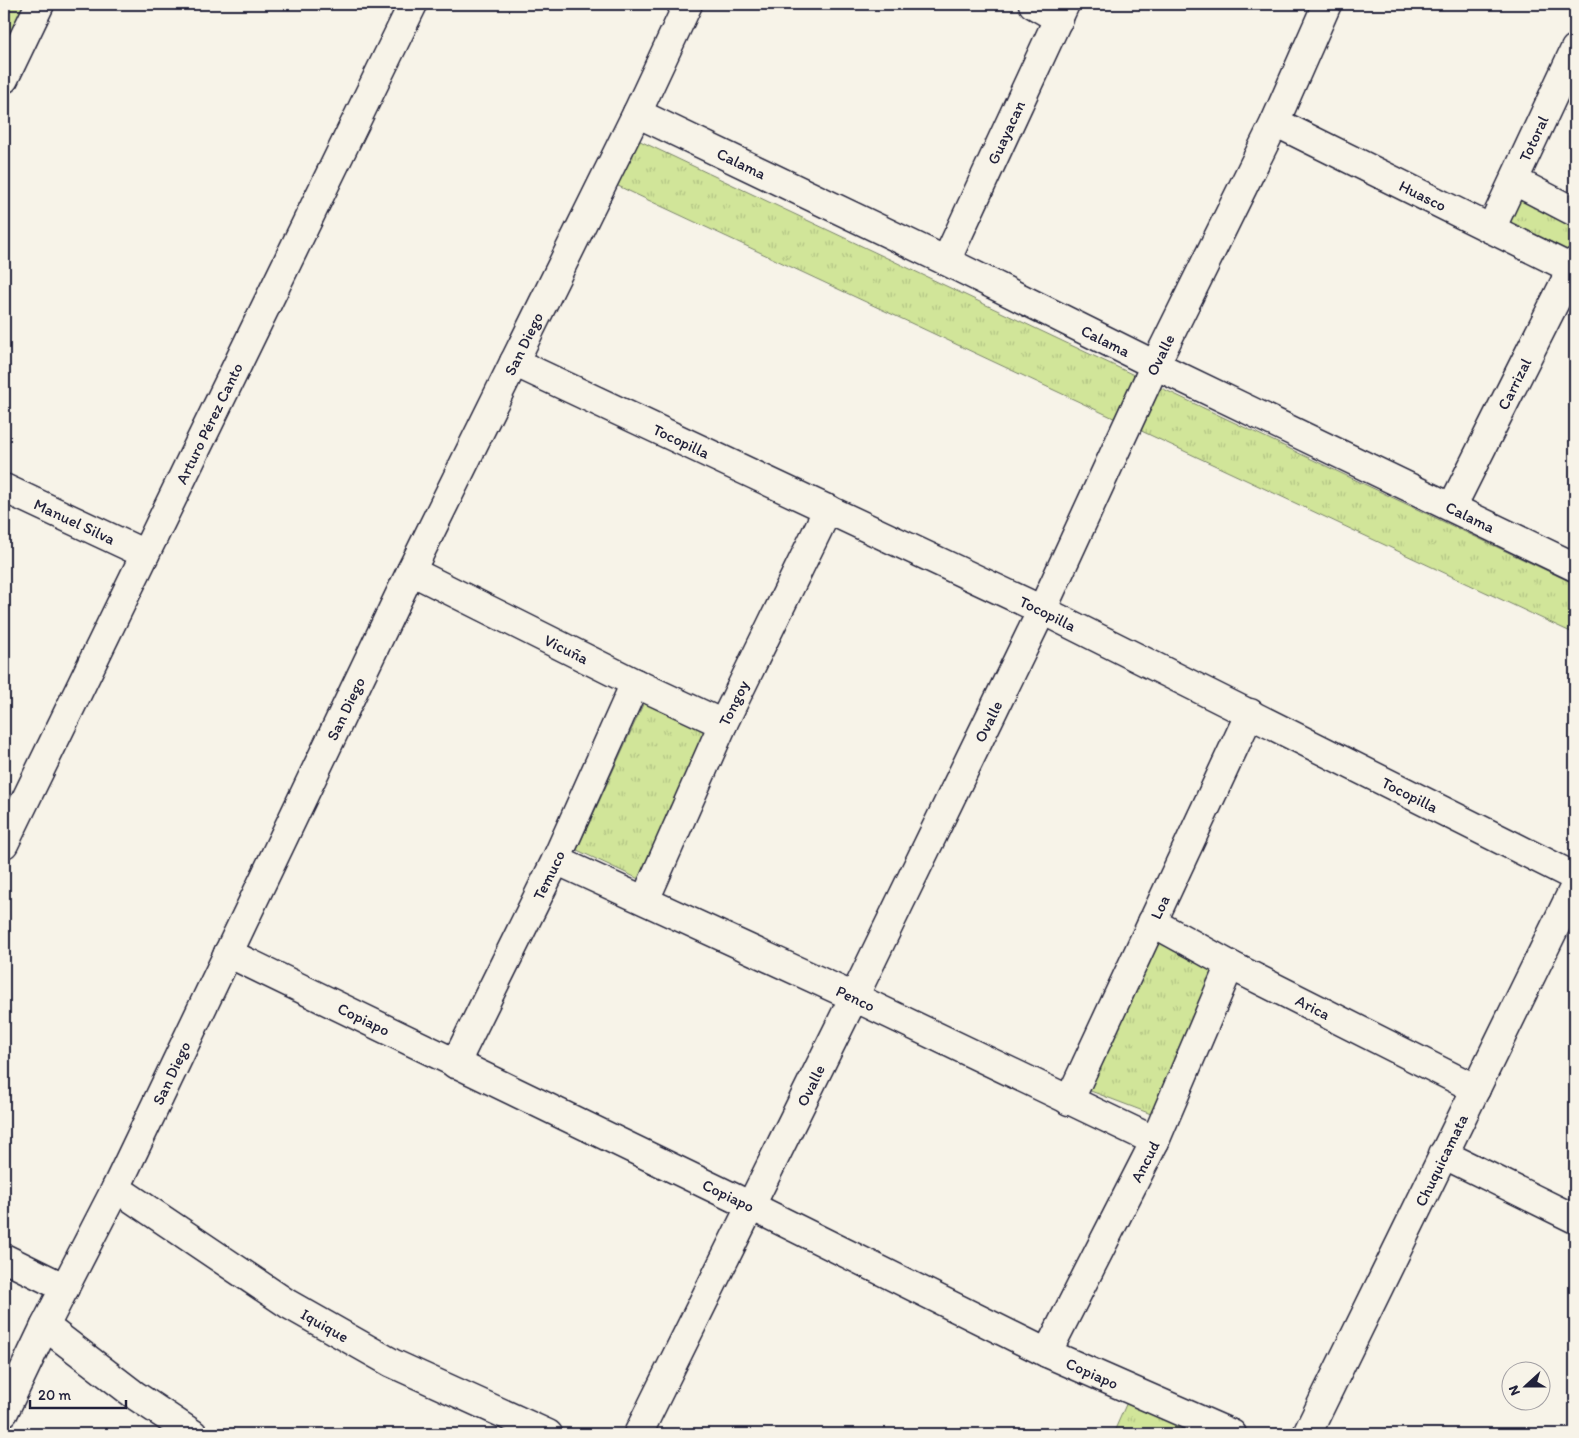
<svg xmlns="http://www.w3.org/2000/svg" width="1579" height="1438" font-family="Itim,sans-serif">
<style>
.grass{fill:url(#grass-tufts);stroke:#7a846a}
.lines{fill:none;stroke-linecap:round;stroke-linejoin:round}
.minor-casing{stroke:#22223b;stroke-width:31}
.minor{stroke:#f7f3e8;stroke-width:28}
.labels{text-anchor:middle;stroke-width:4;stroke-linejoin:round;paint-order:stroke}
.street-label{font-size:16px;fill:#22223b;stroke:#f7f3e8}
</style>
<defs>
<pattern id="grass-tufts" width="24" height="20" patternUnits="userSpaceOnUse" patternTransform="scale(1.25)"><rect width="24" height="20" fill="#d1e599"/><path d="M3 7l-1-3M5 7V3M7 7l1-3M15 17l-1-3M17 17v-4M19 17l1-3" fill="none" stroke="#b3c485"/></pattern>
</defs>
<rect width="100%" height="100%" fill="#f7f3e8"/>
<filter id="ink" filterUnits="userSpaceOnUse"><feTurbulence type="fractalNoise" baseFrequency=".02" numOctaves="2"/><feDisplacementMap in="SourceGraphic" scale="10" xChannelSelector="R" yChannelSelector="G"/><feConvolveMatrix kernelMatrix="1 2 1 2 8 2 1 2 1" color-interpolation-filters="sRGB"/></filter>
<g filter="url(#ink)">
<path class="grass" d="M 4,4 L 24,4 L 4,45 Z
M 638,140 L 1575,584 L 1575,634 L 616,185 Z
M 1518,190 L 1575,218 L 1575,242 L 1565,260 L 1500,229 Z
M 645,700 L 708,731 L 641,880 L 577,850 Z
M 1154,936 L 1217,971 L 1151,1114 L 1088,1090 Z
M 1135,1384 L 1245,1434 L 1113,1434 Z"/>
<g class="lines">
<defs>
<g id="minor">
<path d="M 1033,4 L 1059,19"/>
<path d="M 4,79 L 40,4"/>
<path id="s1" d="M 637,113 L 946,261 L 1155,365 L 1575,567"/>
<path id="s2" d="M 1275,122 L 1572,269"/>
<path d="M 1515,181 L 1575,212"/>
<path id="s3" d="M 1491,229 L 1575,49"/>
<path id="s4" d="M 946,261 L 1065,4"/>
<path id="s5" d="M 514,362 L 1042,610 L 1575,877"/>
<path id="s6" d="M 4,488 L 145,554"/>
<path id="s7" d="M 1452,507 L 1575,262"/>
<path id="s8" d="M 411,571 L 635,683 L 723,724"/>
<path id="s9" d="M 4,844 L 413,4"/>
<path id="s10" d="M 556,860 L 854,997 L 1155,1141"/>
<path id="s11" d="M 645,900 L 723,724 L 828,509"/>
<path id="s12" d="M 1152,922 L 1230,965 L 1476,1089"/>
<path id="s13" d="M 228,953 L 751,1206 L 1047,1353 L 1232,1434"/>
<path id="s14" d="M 455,1064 L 556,860 L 635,683"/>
<path id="s15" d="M 1069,1101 L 1250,713"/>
<path d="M 1443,1154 L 1575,1219"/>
<path id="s16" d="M 116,1188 L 288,1304 L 392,1363 L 548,1434"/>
<path d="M 4,1258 L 65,1288"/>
<path d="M 45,1326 L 136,1396 L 193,1434"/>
<path id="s17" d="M 1047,1353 L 1155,1141 L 1230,965"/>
<path id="s18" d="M 4,1412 L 45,1326 L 116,1188 L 411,571 L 637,113 L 688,4"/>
<path id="s19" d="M 638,1434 L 854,997 L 1042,610 L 1155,365 L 1275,122 L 1327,4"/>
<path id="s20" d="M 1307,1434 L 1575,886"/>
</g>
</defs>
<use href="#minor" class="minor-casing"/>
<use href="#minor" class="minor"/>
</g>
</g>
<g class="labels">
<g class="street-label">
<text dy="6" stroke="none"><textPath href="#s4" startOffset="142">Guayacan</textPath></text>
<text dy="6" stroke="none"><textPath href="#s3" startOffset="100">Totoral</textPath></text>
<text dy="6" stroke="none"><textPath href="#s1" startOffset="116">Calama</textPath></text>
<text dy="6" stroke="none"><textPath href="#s2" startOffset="165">Huasco</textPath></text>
<text dy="6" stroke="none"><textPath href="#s1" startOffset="521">Calama</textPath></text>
<text dy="6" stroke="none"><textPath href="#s18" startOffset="1188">San Diego</textPath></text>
<text dy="6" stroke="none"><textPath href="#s19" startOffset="1199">Ovalle</textPath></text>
<text dy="6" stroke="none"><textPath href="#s7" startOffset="138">Carrizal</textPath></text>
<text dy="6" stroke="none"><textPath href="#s9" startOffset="468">Arturo Pérez Canto</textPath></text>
<text dy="6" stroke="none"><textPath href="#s5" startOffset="185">Tocopilla</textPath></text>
<text dy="6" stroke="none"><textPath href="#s1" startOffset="926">Calama</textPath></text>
<text dy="6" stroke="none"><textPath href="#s6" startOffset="78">Manuel Silva</textPath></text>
<text dy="6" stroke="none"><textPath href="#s5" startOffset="590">Tocopilla</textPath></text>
<text dy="6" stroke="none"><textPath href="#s8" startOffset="174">Vicuña</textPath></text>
<text dy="6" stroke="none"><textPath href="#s11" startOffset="216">Tongoy</textPath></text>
<text dy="6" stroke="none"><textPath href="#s18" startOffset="782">San Diego</textPath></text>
<text dy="6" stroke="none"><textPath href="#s19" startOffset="794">Ovalle</textPath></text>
<text dy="6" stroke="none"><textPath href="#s5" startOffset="995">Tocopilla</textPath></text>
<text dy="6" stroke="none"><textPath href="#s14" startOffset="211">Temuco</textPath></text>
<text dy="6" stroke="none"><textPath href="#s15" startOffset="214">Loa</textPath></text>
<text dy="6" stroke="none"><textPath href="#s10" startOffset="330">Penco</textPath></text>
<text dy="6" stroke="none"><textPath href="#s12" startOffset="182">Arica</textPath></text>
<text dy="6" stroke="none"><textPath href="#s13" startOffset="151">Copiapo</textPath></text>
<text dy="6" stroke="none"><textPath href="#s18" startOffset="378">San Diego</textPath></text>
<text dy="6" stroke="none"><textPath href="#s19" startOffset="389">Ovalle</textPath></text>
<text dy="6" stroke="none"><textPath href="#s20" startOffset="305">Chuquicamata</textPath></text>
<text dy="6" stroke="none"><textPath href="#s17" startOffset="215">Ancud</textPath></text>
<text dy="6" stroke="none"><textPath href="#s13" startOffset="556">Copiapo</textPath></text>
<text dy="6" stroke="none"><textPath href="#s16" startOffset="250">Iquique</textPath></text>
<text dy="6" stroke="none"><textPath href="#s13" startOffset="961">Copiapo</textPath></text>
</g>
</g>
<rect width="1579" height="1438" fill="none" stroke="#f7f3e8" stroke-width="20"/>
<rect x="10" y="10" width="1559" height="1418" fill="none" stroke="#22223b" stroke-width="2" filter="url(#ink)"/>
<g transform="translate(1526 1386) rotate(249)"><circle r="24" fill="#f7f3e8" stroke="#a29fa3"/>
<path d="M0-4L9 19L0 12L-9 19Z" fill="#22223b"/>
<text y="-8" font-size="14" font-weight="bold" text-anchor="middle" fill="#22223b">N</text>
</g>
<path d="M30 1400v8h96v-8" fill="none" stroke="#22223b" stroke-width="2.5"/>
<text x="38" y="1400" font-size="15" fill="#22223b" stroke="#f7f3e8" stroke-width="4" paint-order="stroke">20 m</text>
</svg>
